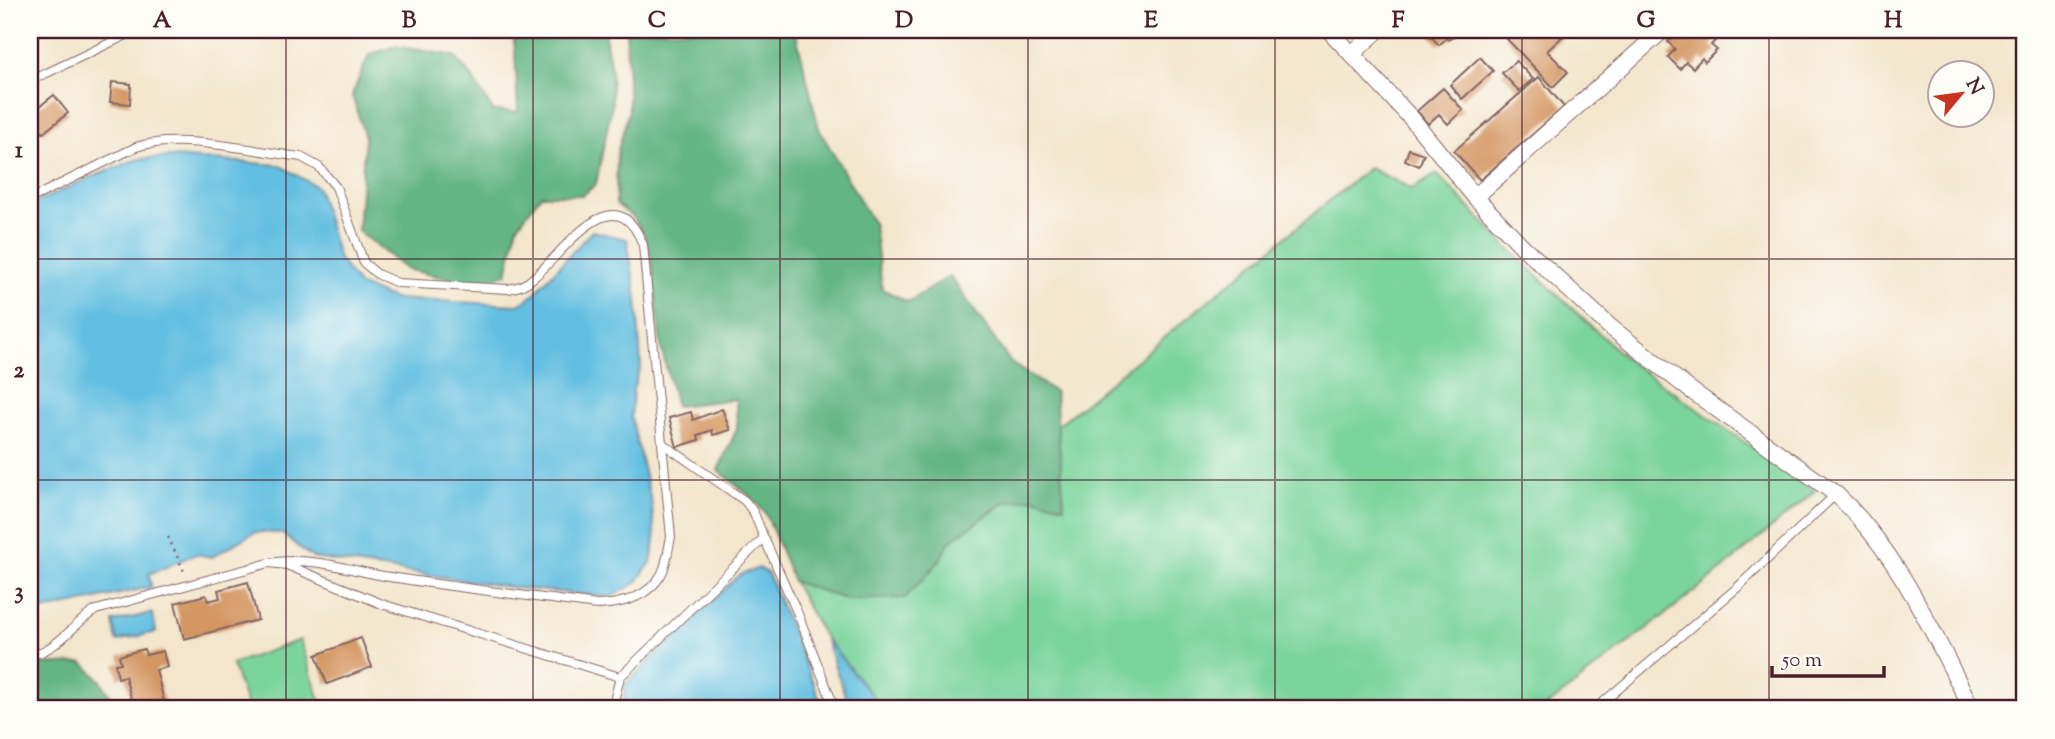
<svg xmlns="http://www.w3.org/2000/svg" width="2055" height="739" font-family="'Sorts Mill Goudy',serif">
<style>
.green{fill:#7ad49b;stroke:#627a63;stroke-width:2}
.forest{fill:#63b683;stroke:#566a57;stroke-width:2}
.water{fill:#63bfe1;stroke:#566f86;stroke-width:2}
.building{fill:#d49662}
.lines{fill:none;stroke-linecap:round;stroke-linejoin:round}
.lane-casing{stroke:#856564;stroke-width:10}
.street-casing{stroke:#856564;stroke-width:18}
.path{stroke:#856564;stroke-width:2.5;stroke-dasharray:2 5;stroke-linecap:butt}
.lane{stroke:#fff;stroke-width:8}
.street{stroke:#fff;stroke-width:16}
.grid{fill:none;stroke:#4a1f2b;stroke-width:2;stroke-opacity:0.55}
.neatline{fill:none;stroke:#4a1f2b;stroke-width:2.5}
.grid-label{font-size:23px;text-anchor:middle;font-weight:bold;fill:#4a1f2b}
</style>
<rect width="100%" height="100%" fill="#fdfcf7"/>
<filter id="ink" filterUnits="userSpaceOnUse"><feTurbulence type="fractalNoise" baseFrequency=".0143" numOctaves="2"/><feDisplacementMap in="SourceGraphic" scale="14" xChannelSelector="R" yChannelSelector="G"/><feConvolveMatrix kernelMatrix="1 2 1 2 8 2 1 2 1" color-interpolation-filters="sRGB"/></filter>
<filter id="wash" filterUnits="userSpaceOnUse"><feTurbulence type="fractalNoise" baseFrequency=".00686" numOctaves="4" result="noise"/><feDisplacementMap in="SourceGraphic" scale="28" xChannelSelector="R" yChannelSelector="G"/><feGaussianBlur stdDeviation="1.57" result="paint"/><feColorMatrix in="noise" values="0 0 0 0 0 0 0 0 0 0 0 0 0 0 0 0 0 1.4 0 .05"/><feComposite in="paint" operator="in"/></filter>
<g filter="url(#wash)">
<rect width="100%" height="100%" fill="#f3e6cd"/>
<path class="green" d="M 1369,168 L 1412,189 L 1437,174 L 1509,249 L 1627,360 L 1815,491 L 1712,578 L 1543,709 L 883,709 L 825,638 L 793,581 L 848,600 L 938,563 L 950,541 L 1006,502 L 1034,498 L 1064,506 L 1057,426 Z
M 300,640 L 323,709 L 248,709 L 232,664 Z"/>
<path class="forest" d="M 512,30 L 604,30 L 611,71 L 612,104 L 596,184 L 583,195 L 541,195 L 517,227 L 507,274 L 472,284 L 406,269 L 358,231 L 365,137 L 352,95 L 369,55 L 395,46 L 454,56 L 470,74 L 493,111 L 518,112 L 515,49 Z
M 626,30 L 795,30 L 819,129 L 874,225 L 882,289 L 908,302 L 950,276 L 1011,363 L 1055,392 L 1064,506 L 1034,498 L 1005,502 L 950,541 L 938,563 L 905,598 L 848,600 L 793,581 L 766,514 L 751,497 L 718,470 L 737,429 L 736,399 L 676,406 L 661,347 L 653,268 L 645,237 L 633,217 L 616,204 L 617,154 L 629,110 Z
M 83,663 L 100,680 L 119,709 L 30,709 L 30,665 Z"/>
<path class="water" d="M 174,157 L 279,165 L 317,187 L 339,259 L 358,285 L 394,299 L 518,305 L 530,298 L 592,231 L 627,239 L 637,299 L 641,366 L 633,389 L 631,417 L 652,506 L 655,542 L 651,562 L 636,583 L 611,597 L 517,588 L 313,558 L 281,533 L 255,532 L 212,557 L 196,554 L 149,574 L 151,587 L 41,611 L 30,597 L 30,205 L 89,178 L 138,159 Z
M 759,568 L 768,574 L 824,709 L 622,709 L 626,684 L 739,575 Z
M 152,613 L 156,632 L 117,641 L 113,622 Z
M 825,638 L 883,709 L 850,709 Z"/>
<g id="blocks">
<path class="building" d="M 1425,30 L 1448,30 L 1454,36 L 1449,40 L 1447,38 L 1439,45 Z
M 1510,30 L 1555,30 L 1562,37 L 1547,51 L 1568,72 L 1553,87 L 1504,36 Z
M 1680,30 L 1710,30 L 1718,38 L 1711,45 L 1717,50 L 1705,62 L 1702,58 L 1693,68 L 1686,62 L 1680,69 L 1668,57 L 1675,49 L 1668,42 Z
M 1480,57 L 1493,71 L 1462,99 L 1450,85 Z
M 1516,61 L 1533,79 L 1519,91 L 1502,73 Z
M 1539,77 L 1564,107 L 1480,180 L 1454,151 Z
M 112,82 L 131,84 L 130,104 L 110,102 Z
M 1443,88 L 1463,110 L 1448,124 L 1439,114 L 1428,124 L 1417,111 Z
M 54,95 L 68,113 L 43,133 L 30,114 Z
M 1409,149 L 1424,154 L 1419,166 L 1405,160 Z
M 722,409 L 730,430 L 713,435 L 712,430 L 698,435 L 699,440 L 677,447 L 669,418 L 691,412 L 693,420 Z
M 248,582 L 258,620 L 184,639 L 175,603 L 206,595 L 208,601 L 220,598 L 218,590 Z
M 361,638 L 372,667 L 327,684 L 316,655 Z
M 144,649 L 146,655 L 163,651 L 167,667 L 156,670 L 165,705 L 150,709 L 134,709 L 125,676 L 118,678 L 115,664 L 121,663 L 119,656 Z"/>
</g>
</g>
<g filter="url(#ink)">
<use href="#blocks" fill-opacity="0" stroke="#856564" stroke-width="2"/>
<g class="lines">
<defs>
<path id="lane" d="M 30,81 L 137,30
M 30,199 L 136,147 C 181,133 252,151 301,157 L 319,167 L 336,187 L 364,263 L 377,274 L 398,283 L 508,289 C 518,287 526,285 533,278 C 563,254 615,171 643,245 L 671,537 C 668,549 667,565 661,575 C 648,597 622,604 598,605 C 529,596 459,588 390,577 C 347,570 314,556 269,563
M 662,443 L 745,501 L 754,513 L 764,538
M 30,655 C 59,650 72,624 96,610 L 269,563 L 287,565 L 382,604 L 620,677
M 612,709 L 620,677 L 764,538 L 798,614 L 835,709
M 1595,709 L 1738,587 L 1836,494"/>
<path id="street" d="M 1329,30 L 1412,119 L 1475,197 L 1524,248 L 1609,326 L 1689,389 L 1836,494 C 1899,553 1933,633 1972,709
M 1353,53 L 1378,30
M 1475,197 L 1663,30"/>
</defs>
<use href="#lane" class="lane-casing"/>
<use href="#street" class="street-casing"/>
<path class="path" d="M 168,537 L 184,571"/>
<use href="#lane" class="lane"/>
<use href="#street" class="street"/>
</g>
</g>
<path class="grid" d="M 286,30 L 286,709M 533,30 L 533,709M 780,30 L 780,709M 1028,30 L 1028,709M 1275,30 L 1275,709M 1522,30 L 1522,709M 1769,30 L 1769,709M 30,259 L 2025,259M 30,480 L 2025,480"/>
<rect width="2055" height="739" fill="none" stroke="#fdfcf7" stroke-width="77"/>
<g transform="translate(1961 94) rotate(61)"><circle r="33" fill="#fdfcf7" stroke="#b5a4a5" stroke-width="2"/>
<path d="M0-5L12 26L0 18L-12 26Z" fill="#c8321e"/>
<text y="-10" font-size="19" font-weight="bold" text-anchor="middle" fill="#4a1f2b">N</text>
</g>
<path d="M1772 666v10h112v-10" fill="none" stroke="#4a1f2b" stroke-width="3.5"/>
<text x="1782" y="666" font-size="21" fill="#4a1f2b" stroke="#fdfcf7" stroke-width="5" paint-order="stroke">50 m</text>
<rect x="38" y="38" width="1978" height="662" class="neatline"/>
<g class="grid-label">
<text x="162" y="27">A</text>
<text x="409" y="27">B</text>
<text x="657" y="27">C</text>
<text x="904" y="27">D</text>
<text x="1151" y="27">E</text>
<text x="1398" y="27">F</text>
<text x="1646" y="27">G</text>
<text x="1893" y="27">H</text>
<text x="19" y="157">1</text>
<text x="19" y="377">2</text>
<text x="19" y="598">3</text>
</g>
</svg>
